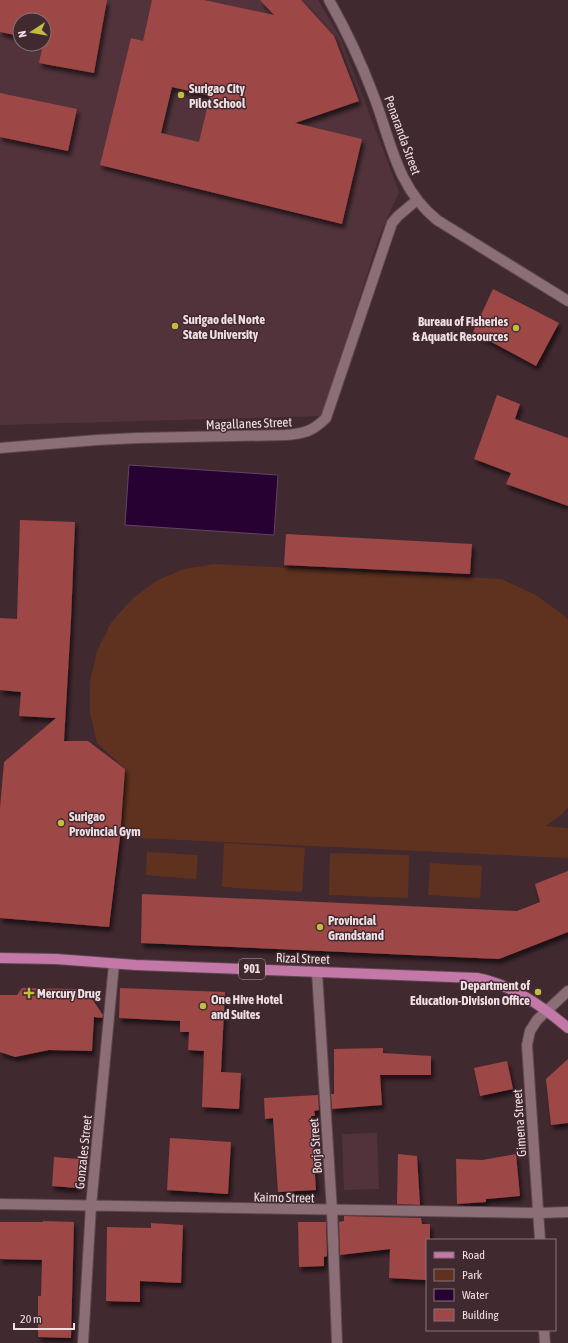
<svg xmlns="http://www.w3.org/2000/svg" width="568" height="1343" font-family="'Asap Condensed',sans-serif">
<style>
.built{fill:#52333c;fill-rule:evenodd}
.green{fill:#5f321f}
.water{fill:#260131;stroke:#624466}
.building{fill:#9e4647;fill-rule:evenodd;filter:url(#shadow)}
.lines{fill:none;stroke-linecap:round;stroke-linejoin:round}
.street-casing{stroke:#5b474d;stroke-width:12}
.primary-casing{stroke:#5b474d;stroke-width:12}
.street{stroke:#8b6e76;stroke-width:10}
.primary{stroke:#c378a8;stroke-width:10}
.poi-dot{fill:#c3bd3f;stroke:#412930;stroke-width:1.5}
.labels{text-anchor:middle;stroke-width:3;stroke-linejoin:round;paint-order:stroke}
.shield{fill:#412930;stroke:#bba8ad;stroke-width:1}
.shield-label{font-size:12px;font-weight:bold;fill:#efdfe3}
.poi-label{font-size:13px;font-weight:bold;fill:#efdfe3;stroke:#412930;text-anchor:start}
.street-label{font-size:13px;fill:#efdfe3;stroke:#412930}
</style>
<defs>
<filter id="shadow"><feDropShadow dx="2.5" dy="4.5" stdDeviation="2" flood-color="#0009"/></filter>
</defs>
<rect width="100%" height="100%" fill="#412930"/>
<path class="built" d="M 0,0 L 318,0 L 341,39 L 399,192 L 379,237 L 322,416 L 0,425 ZM 20,20 L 44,20 L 44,44 L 20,44 Z
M 377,1133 L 379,1189 L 344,1190 L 342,1134 Z"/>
<path class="green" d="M 215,564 L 501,579 L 536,595 L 566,617 L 568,620 L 568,807 L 562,814 L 546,826 L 568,828 L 568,858 L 120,837 L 125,769 L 97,743 L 90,713 L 90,682 L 97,651 L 111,623 L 131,600 L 156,581 L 184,569 Z
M 224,843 L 305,848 L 302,892 L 222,887 Z
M 147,852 L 198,855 L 196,879 L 146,875 Z
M 330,853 L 409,855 L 408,898 L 329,895 Z
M 430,863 L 482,866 L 480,898 L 428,895 Z"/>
<path class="water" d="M 129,465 L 278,475 L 274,535 L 125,525 Z"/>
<path class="building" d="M 0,0 L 107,0 L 94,73 L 39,63 L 43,44 L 44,44 L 44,20 L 20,20 L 20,36 L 0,32 Z
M 152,0 L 204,0 L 274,15 L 260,0 L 301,0 L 334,36 L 359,101 L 295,123 L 362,139 L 342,224 L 100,165 L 131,38 L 143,41 ZM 172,87 L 210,96 L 199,142 L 161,133 Z
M 0,93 L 77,109 L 68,151 L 0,137 Z
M 493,289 L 559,323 L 536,366 L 473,332 Z
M 497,395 L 520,404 L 515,419 L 568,438 L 568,506 L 506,484 L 511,473 L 474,459 Z
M 20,520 L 75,522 L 71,620 L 64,741 L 88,741 L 125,769 L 120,837 L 109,927 L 0,918 L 0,808 L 4,762 L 56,718 L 19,716 L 21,692 L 0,690 L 0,618 L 17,619 Z
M 286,534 L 472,544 L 470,574 L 284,565 Z
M 568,871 L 568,932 L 499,959 L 141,943 L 142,894 L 517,911 L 540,902 L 535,884 Z
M 22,988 L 75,989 L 88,993 L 103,1015 L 102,1018 L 94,1017 L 92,1051 L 49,1050 L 15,1057 L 0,1052 L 0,995 L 17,995 Z
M 120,988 L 225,992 L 221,1072 L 241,1073 L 239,1109 L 202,1107 L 204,1051 L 188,1050 L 189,1032 L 180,1032 L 180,1021 L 119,1018 Z
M 383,1048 L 383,1053 L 431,1056 L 431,1075 L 380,1075 L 382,1105 L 332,1109 L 331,1094 L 334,1094 L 334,1049 Z
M 568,1059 L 568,1123 L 551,1125 L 546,1079 Z
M 507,1061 L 513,1089 L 480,1096 L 474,1068 Z
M 318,1095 L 319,1110 L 314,1111 L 315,1116 L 311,1116 L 316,1190 L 278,1192 L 273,1118 L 265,1119 L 264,1098 Z
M 170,1138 L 231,1142 L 228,1194 L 167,1190 Z
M 398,1154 L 417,1156 L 420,1205 L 397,1204 Z
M 516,1154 L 520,1196 L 486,1199 L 486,1202 L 457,1204 L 456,1159 L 482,1160 Z
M 54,1157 L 79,1159 L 77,1188 L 52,1186 Z
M 344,1216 L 421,1218 L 422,1224 L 430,1224 L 430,1240 L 427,1240 L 427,1280 L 389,1278 L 390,1249 L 340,1255 L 339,1222 L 344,1221 Z
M 43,1221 L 74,1222 L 71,1338 L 38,1337 L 38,1296 L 41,1296 L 42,1260 L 0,1259 L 0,1222 L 43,1222 Z
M 298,1222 L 326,1222 L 327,1256 L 324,1257 L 324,1266 L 299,1267 Z
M 151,1223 L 183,1225 L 181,1283 L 140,1281 L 140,1302 L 106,1301 L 107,1227 L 151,1228 Z"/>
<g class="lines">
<defs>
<path id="street" d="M 329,0 C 346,30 361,62 373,94 C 391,140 396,187 437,220 L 568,301
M 0,448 L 97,440 L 137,438 L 285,435 C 304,434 313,431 326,418 L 392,223 L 398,216 L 417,200
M 317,972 L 332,1211 L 337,1343
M 0,1204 L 539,1213 L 568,1212
M 540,1240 L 527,1045 L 530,1031 L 537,1020 L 568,991
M 544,1330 L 545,1343
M 83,1343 L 91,1206 L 114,964"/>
<path id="primary" d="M 0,958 L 56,959 L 136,965 L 477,978 C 512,985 541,1005 568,1028"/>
</defs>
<use href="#street" class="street-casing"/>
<use href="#primary" class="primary-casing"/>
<use href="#street" class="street"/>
<use href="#primary" class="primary"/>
</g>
<g class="poi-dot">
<circle cx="181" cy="95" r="4"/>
<circle cx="175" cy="326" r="4"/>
<circle cx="516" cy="328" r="4"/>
<circle cx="61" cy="823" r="4"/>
<circle cx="320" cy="927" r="4"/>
<circle cx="538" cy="992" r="4"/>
<path d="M27 987h4v4h4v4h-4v4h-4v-4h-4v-4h4z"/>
<circle cx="203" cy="1006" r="4"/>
</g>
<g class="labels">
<rect class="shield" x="239" y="959" width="26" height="20" rx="3"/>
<g class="shield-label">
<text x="252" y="973">901</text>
</g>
<g class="poi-label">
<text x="189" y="93">Surigao City<tspan x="189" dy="15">Pilot School</tspan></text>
<text x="183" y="324">Surigao del Norte<tspan x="183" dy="15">State University</tspan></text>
<text x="508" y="326" text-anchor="end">Bureau of Fisheries<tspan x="508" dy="15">&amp; Aquatic Resources</tspan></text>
<text x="69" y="821">Surigao<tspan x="69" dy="15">Provincial Gym</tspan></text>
<text x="328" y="925">Provincial<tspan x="328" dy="15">Grandstand</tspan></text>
<text x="530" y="990" text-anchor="end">Department of<tspan x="530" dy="15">Education-Division Office</tspan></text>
<text x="37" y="998">Mercury Drug</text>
<text x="211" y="1004">One Hive Hotel<tspan x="211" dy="15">and Suites</tspan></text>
</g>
<g class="street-label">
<text transform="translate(403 135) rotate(70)" y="5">Penaranda Street</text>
<text transform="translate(249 423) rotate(-2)" y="5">Magallanes Street</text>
<text transform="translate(303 958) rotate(2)" y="5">Rizal Street</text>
<text transform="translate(519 1123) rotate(-94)" y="5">Gimena Street</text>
<text transform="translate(315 1146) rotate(-94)" y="5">Borja Street</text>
<text transform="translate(83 1152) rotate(-84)" y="5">Gonzales Street</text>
<text transform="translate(284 1197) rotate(1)" y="5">Kaimo Street</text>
</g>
</g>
<rect x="426" y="1239" width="130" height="92" fill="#412930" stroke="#877278"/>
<rect x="434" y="1252" width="20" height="6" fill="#c378a8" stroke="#877278"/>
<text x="462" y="1259" font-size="12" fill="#efdfe3">Road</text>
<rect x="434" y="1269" width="20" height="12" fill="#5f321f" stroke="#877278"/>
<text x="462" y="1279" font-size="12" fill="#efdfe3">Park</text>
<rect x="434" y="1289" width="20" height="12" fill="#260131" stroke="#877278"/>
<text x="462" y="1299" font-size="12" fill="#efdfe3">Water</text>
<rect x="434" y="1309" width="20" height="12" fill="#9e4647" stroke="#877278"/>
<text x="462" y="1319" font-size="12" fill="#efdfe3">Building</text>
<g transform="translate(32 32) rotate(258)"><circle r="19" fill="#412930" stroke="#877278"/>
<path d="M0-3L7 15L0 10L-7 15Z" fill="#c3bd3f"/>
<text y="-6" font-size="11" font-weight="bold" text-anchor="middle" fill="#efdfe3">N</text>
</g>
<path d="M14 1323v6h60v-6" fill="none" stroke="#efdfe3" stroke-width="2"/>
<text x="20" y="1323" font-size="12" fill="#efdfe3" stroke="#412930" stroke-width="3" paint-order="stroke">20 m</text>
</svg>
